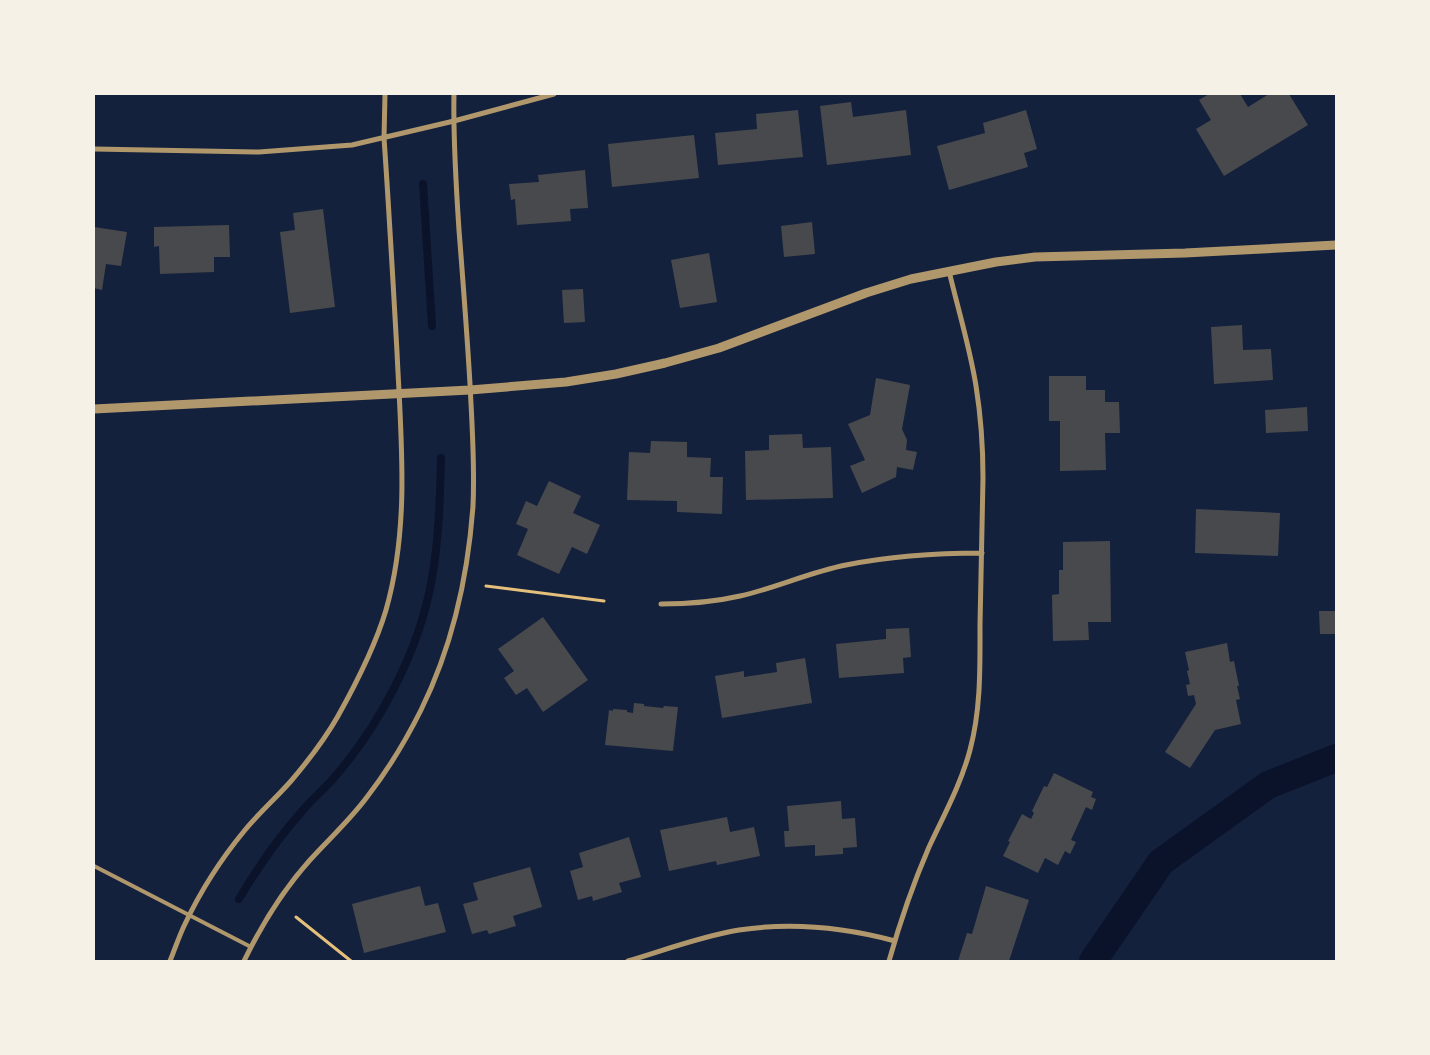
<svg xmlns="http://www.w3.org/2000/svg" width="1430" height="1055" font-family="Manrope,sans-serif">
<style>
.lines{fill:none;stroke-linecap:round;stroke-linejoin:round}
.stream{stroke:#0b132b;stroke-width:8}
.canal{stroke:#0b132b;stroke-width:28}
.building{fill:#48494c}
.path{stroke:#e5c07b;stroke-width:3}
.service{stroke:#b1986c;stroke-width:4}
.minor{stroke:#b1986c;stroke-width:5}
.tertiary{stroke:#b1986c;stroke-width:9}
</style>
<rect width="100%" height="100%" fill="#14213d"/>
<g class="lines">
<path class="stream" d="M 423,184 L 432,326
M 239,899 C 258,867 279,837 303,810 C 312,799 323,790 332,780 C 380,726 420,649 432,578 C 439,538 440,498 441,458"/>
<path class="canal" d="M 1093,961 L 1161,862 L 1268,785 L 1336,758"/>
</g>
<path class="building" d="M 1209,94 L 1240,94 L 1248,107 L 1269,94 L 1289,94 L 1308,125 L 1224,176 L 1196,129 L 1211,120 L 1199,100 Z
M 851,102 L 853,117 L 906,110 L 911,155 L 827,165 L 820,106 Z
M 798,110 L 803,157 L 718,165 L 715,133 L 757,129 L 756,114 Z
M 1026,110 L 1037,149 L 1024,153 L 1028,167 L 949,190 L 937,146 L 985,133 L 983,123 Z
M 694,135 L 699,178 L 612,187 L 608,144 Z
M 585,170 L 588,208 L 570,209 L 571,221 L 517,225 L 515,199 L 511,200 L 509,184 L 539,182 L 538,175 Z
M 323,209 L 335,307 L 290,313 L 280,232 L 295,230 L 293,213 Z
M 812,222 L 815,254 L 784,257 L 781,226 Z
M 229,225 L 230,257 L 214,257 L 214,272 L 160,274 L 159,246 L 154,247 L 154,227 Z
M 94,227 L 127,232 L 121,266 L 106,264 L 102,290 L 94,288 Z
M 709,253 L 717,302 L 680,308 L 671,260 Z
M 583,289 L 585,322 L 564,323 L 562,290 Z
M 1242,325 L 1243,350 L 1271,349 L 1273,380 L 1214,384 L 1211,327 Z
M 1049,376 L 1086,376 L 1086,390 L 1105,390 L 1105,402 L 1119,402 L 1120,433 L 1105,433 L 1106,470 L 1060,471 L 1060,421 L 1049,421 Z
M 876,378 L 910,385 L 902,429 L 907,440 L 906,450 L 917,452 L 913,470 L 897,467 L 896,477 L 862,493 L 850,466 L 865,460 L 848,424 L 870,415 Z
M 1307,407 L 1308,431 L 1266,433 L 1265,410 Z
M 802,434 L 803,448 L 831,447 L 833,498 L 746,500 L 745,451 L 769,450 L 769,435 Z
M 651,441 L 687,442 L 687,457 L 711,458 L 710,477 L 723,477 L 722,514 L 677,512 L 677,501 L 627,500 L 629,452 L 650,453 Z
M 549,481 L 581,496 L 573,513 L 600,525 L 587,554 L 572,547 L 559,574 L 517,555 L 528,529 L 516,524 L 526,501 L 537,506 Z
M 1196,509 L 1280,513 L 1278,556 L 1195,553 Z
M 1110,541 L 1111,622 L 1088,622 L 1089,640 L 1053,641 L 1052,595 L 1059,594 L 1059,570 L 1063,570 L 1063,542 Z
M 1319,611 L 1336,611 L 1336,634 L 1320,634 Z
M 543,617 L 588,680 L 543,712 L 527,688 L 516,695 L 504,678 L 514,671 L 498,649 Z
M 909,628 L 911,657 L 903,658 L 904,673 L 839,678 L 836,644 L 886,639 L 886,629 Z
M 1227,643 L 1230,662 L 1234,661 L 1239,686 L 1237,686 L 1240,699 L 1236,700 L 1241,724 L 1215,730 L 1190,768 L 1165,752 L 1196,704 L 1194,695 L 1188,696 L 1186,685 L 1190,684 L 1187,671 L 1189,670 L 1185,652 Z
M 805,658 L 812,703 L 722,718 L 715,676 L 744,671 L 744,677 L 777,672 L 776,663 Z
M 634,703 L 644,704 L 644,706 L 663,708 L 664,706 L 678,707 L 673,751 L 605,745 L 609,710 L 613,711 L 613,709 L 627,710 L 627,712 L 633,713 Z
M 1054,773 L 1093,792 L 1091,797 L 1096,799 L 1092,810 L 1086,807 L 1071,840 L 1076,842 L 1070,854 L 1065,851 L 1058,865 L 1045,858 L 1038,873 L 1003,856 L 1010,842 L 1008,841 L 1022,814 L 1031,819 L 1034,813 L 1032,811 L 1044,786 L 1047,787 Z
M 841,801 L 842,819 L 855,818 L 857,847 L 843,848 L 843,854 L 815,856 L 815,845 L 785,847 L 784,831 L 789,831 L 787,806 Z
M 727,817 L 730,832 L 754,827 L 760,856 L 717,865 L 716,861 L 669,871 L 660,830 Z
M 629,837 L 641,877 L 619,883 L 622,892 L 593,901 L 592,896 L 578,900 L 570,871 L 583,867 L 579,853 Z
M 530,867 L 542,907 L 513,916 L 516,926 L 489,934 L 487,930 L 472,934 L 463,904 L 478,900 L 473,883 Z
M 420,886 L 425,906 L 438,903 L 446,932 L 364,953 L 352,904 Z
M 986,886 L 1029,900 L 1009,961 L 958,961 L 967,933 L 972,934 Z"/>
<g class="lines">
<path class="path" d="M 486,586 L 604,601
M 296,917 L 351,961"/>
<path class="service" d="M 94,866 L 251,947"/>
<path class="minor" d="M 94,149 L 259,152 L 352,145 L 454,121 L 554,94
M 661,604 C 688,604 714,602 740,596 C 776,588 810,572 846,565 C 891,556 936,553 982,553
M 170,961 C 175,949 179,936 185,924 C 201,890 221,859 245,830 C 259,813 276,798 291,781 C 308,761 325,739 338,716 C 357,682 375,647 386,610 C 410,526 401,439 397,352 C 393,281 389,209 384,138 L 385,94
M 244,961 C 262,924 283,890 310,860 C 329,839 350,820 367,797 C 388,770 406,740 421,710 C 452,647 468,575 473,506 C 475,465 472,425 470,384 C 467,333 463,281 459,230 C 456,185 453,139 454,94
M 628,961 C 665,950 702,936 739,930 C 792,922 843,927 895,941
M 889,961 C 900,922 913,884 929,847 C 944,815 961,784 970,750 C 981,709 980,667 980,625 C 981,576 982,527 983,478 C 983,447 981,417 976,386 C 970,348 958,309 949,271"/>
<path class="tertiary" d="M 94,409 L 470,390 L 566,382 L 616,374 L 665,363 L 719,348 L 866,293 L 911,279 L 996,262 L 1035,257 L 1185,253 L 1336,245"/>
</g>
<rect width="1430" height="1055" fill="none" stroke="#f6f1e7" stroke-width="190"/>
</svg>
